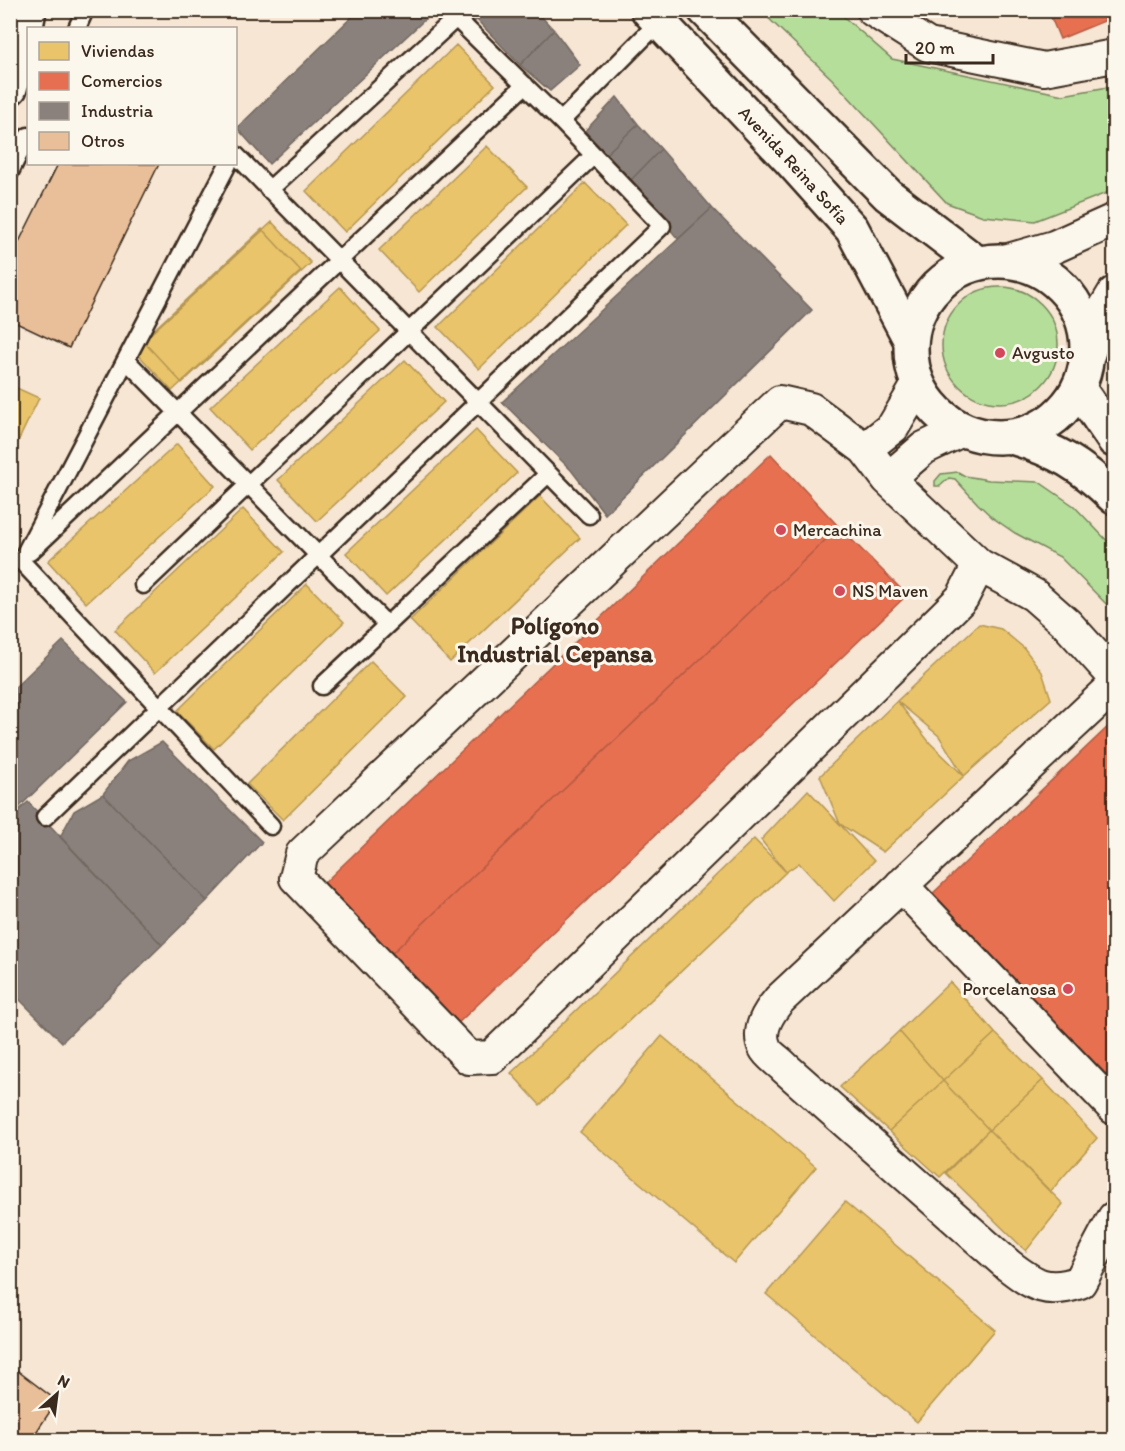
<svg xmlns="http://www.w3.org/2000/svg" width="1125" height="1451" font-family="Itim,sans-serif">
<style>
.green{fill:#b5de9a;stroke:#78845c;stroke-width:1.5}
.homes{fill:#e9c46a;stroke:#b59653;stroke-width:1.5}
.shops{fill:#e76f51;stroke:#b35a42;stroke-width:1.5}
.industry{fill:#8a817c;stroke:#726760;stroke-width:1.5}
.building{fill:#e9bf99;stroke:#3b2a1e;stroke-width:1.5}
.lines{fill:none;stroke-linecap:round;stroke-linejoin:round}
.lane-casing{stroke:#3b2a1e;stroke-width:21}
.street-casing{stroke:#3b2a1e;stroke-width:36}
.highway-casing{stroke:#3b2a1e;stroke-width:38}
.lane{stroke:#fbf7ec;stroke-width:16}
.street{stroke:#fbf7ec;stroke-width:32}
.highway{stroke:#fbf7ec;stroke-width:33}
.poi-dot{fill:#d1495b;stroke:#fbf7ec;stroke-width:2}
.labels{text-anchor:middle;stroke-width:6;stroke-linejoin:round;paint-order:stroke}
.street-label{font-size:18px;fill:#3b2a1e;stroke:#fbf7ec}
.poi-label{font-size:18px;fill:#3b2a1e;stroke:#fbf7ec;text-anchor:start}
.district-label{font-size:24px;font-weight:bold;fill:#3b2a1e;stroke:#fbf7ec}
</style>
<rect width="100%" height="100%" fill="#f6e6d3"/>
<filter id="ink" filterUnits="userSpaceOnUse"><feTurbulence type="fractalNoise" baseFrequency=".0167" numOctaves="2"/><feDisplacementMap in="SourceGraphic" scale="12" xChannelSelector="R" yChannelSelector="G"/><feConvolveMatrix kernelMatrix="1 2 1 2 8 2 1 2 1" color-interpolation-filters="sRGB"/></filter>
<g filter="url(#ink)">
<path class="green" d="M 761,11 L 839,11 L 845,18 L 892,59 L 1063,95 L 1114,86 L 1114,190 L 1035,221 L 983,216 L 947,203 L 832,79 Z
M942 345a58 58 0 1 1 116 0a58 58 0 1 1-116 0Z
M 958,472 L 965,476 L 989,480 L 1039,482 L 1074,506 L 1114,548 L 1114,612 L 1060,557 L 1015,533 L 993,518 L 978,504 L 955,479 L 949,478 L 940,486 L 935,486 L 935,481 L 941,474 Z"/>
<path class="homes" d="M 456,45 L 495,85 L 345,232 L 306,191 Z
M 487,146 L 527,187 L 419,292 L 379,250 Z
M 585,183 L 626,225 L 479,369 L 438,327 Z
M 272,222 L 311,263 L 182,383 L 143,341 Z
M 262,229 L 301,271 L 172,391 L 133,349 Z
M 340,287 L 380,331 L 250,450 L 210,407 Z
M 405,360 L 444,402 L 317,521 L 278,480 Z
M 10,385 L 39,398 L 10,458 Z
M 476,430 L 517,473 L 386,596 L 346,553 Z
M 177,444 L 215,486 L 86,603 L 48,561 Z
M 540,496 L 580,538 L 450,662 L 410,620 Z
M 243,509 L 284,552 L 155,673 L 115,630 Z
M 307,584 L 344,622 L 214,749 L 177,711 Z
M 979,624 L 1001,629 L 1024,648 L 1042,672 L 1051,699 L 964,776 L 939,736 L 897,701 Z
M 371,661 L 407,697 L 283,820 L 247,784 Z
M 897,701 L 930,743 L 964,776 L 883,852 L 840,824 L 820,776 Z
M 808,790 L 874,861 L 834,901 L 799,863 L 786,872 L 761,840 Z
M 754,839 L 786,872 L 540,1105 L 511,1073 Z
M 950,982 L 995,1033 L 943,1081 L 899,1031 Z
M 899,1031 L 943,1081 L 889,1131 L 840,1087 Z
M 995,1033 L 1043,1080 L 989,1130 L 943,1081 Z
M 662,1036 L 816,1167 L 734,1263 L 580,1132 Z
M 1043,1080 L 1097,1138 L 1050,1192 L 989,1130 Z
M 943,1081 L 989,1130 L 940,1177 L 889,1131 Z
M 989,1130 L 1063,1204 L 1026,1251 L 946,1173 Z
M 845,1202 L 995,1330 L 917,1422 L 766,1294 Z"/>
<path class="shops" d="M 1048,10 L 1114,10 L 1114,17 L 1060,39 Z
M 771,454 L 839,527 L 389,956 L 322,885 Z
M 839,527 L 907,595 L 453,1028 L 389,956 Z
M 1112,723 L 1114,726 L 1114,1082 L 930,896 Z"/>
<path class="industry" d="M 359,10 L 435,10 L 269,164 L 237,128 Z
M 459,10 L 488,10 L 472,24 Z
M 488,10 L 535,10 L 554,30 L 520,65 L 477,20 Z
M 554,30 L 580,65 L 550,91 L 520,65 Z
M 617,97 L 638,124 L 606,154 L 585,131 Z
M 638,124 L 661,149 L 630,181 L 606,154 Z
M 661,149 L 712,208 L 678,239 L 630,181 Z
M 712,208 L 812,310 L 605,514 L 571,470 L 502,402 Z
M 63,641 L 127,702 L 10,816 L 10,692 Z
M 162,742 L 262,842 L 207,901 L 103,794 L 128,761 Z
M 103,794 L 207,901 L 162,945 L 60,837 L 74,811 Z
M 28,802 L 162,945 L 62,1042 L 10,990 L 10,818 Z"/>
<path class="building" d="M 58,164 L 159,164 L 69,348 L 10,320 L 10,260 Z
M 10,1365 L 57,1401 L 31,1440 L 10,1440 Z"/>
<g class="lines">
<defs>
<path id="lane" d="M 77,28 L 85,10
M 561,121 L 659,22
M 236,155 L 589,515
M 228,164 L 21,561 L 271,826
M 10,172 L 28,136
M 126,360 L 387,625
M 30,552 L 525,85
M 143,585 L 594,155
M 322,686 L 548,474
M 45,817 L 662,226 L 561,121 L 456,18 L 269,190"/>
<path id="street" d="M 873,10 L 928,45 L 1044,69 L 1114,56
M 1005,261 L 1054,247 L 1114,220
M 1088,355 L 1102,313 L 1114,293
M 865,449 L 893,427 L 918,385
M 888,479 L 924,448 L 962,430
M 979,565 L 962,598 L 944,616 L 492,1057 L 469,1058 L 296,878 L 302,854 L 780,402 L 811,409 L 865,449 L 888,479 L 979,565 L 1034,595 L 1067,624 L 1114,676
M 1114,686 L 779,1000 C 769,1012 756,1030 765,1048 C 768,1055 780,1062 785,1068 L 1008,1265 C 1034,1285 1047,1294 1080,1282 L 1114,1218
M 901,885 L 1114,1108"/>
<g id="highway">
<path id="s1" d="M 648,10 L 790,160 L 852,229 L 911,341"/>
<path d="M 705,10 L 888,195 L 977,263"/>
<path d="M 10,88 L 23,43 L 29,10"/>
<circle cx="999" cy="349" r="88"/>
<path d="M 1079,389 L 1114,440"/>
<path d="M 1012,437 C 1057,451 1080,464 1114,497"/>
</g>
</defs>
<use href="#lane" class="lane-casing"/>
<use href="#street" class="street-casing"/>
<use href="#highway" class="highway-casing"/>
<use href="#lane" class="lane"/>
<use href="#street" class="street"/>
<use href="#highway" class="highway"/>
</g>
</g>
<g class="poi-dot">
<circle cx="1000" cy="353" r="6"/>
<circle cx="781" cy="530" r="6"/>
<circle cx="840" cy="591" r="6"/>
<circle cx="1068" cy="989" r="6"/>
</g>
<g class="labels">
<g class="street-label">
<text dy="6" stroke="none"><textPath href="#s1" startOffset="213">Avenida Reina Sofía</textPath></text>
</g>
<g class="poi-label">
<text x="1012" y="359">Avgusto</text>
<text x="793" y="536">Mercachina</text>
<text x="852" y="597">NS Maven</text>
<text x="1056" y="995" text-anchor="end">Porcelanosa</text>
</g>
<g class="district-label">
<text x="555" y="634">Polígono<tspan x="555" dy="28">Industrial Cepansa</tspan></text>
</g>
</g>
<rect width="1125" height="1451" fill="none" stroke="#fbf7ec" stroke-width="36"/>
<rect x="18" y="18" width="1089" height="1415" fill="none" stroke="#3b2a1e" stroke-width="2" filter="url(#ink)"/>
<rect x="27" y="27" width="210" height="138" fill="#fbf7ec" stroke="#aea59a" stroke-width="1.5"/>
<rect x="39" y="42" width="30" height="18" fill="#e9c46a" stroke="#aea59a" stroke-width="1.5"/>
<text x="81" y="57" font-size="18" fill="#3b2a1e">Viviendas</text>
<rect x="39" y="72" width="30" height="18" fill="#e76f51" stroke="#aea59a" stroke-width="1.5"/>
<text x="81" y="87" font-size="18" fill="#3b2a1e">Comercios</text>
<rect x="39" y="102" width="30" height="18" fill="#8a817c" stroke="#aea59a" stroke-width="1.5"/>
<text x="81" y="117" font-size="18" fill="#3b2a1e">Industria</text>
<rect x="39" y="132" width="30" height="18" fill="#e9bf99" stroke="#aea59a" stroke-width="1.5"/>
<text x="81" y="147" font-size="18" fill="#3b2a1e">Otros</text>
<g transform="translate(57 1394) rotate(28)" stroke="#fbf7ec" stroke-width="4.5" paint-order="stroke">
<path d="M0-4.5L10 22L0 15L-10 22Z" fill="#3b2a1e"/>
<text y="-9" font-size="16" font-weight="bold" text-anchor="middle" fill="#3b2a1e">N</text>
</g>
<path d="M906 54v9h87v-9" fill="none" stroke="#3b2a1e" stroke-width="3"/>
<text x="915" y="54" font-size="18" fill="#3b2a1e" stroke="#fbf7ec" stroke-width="4.5" paint-order="stroke">20 m</text>
</svg>
